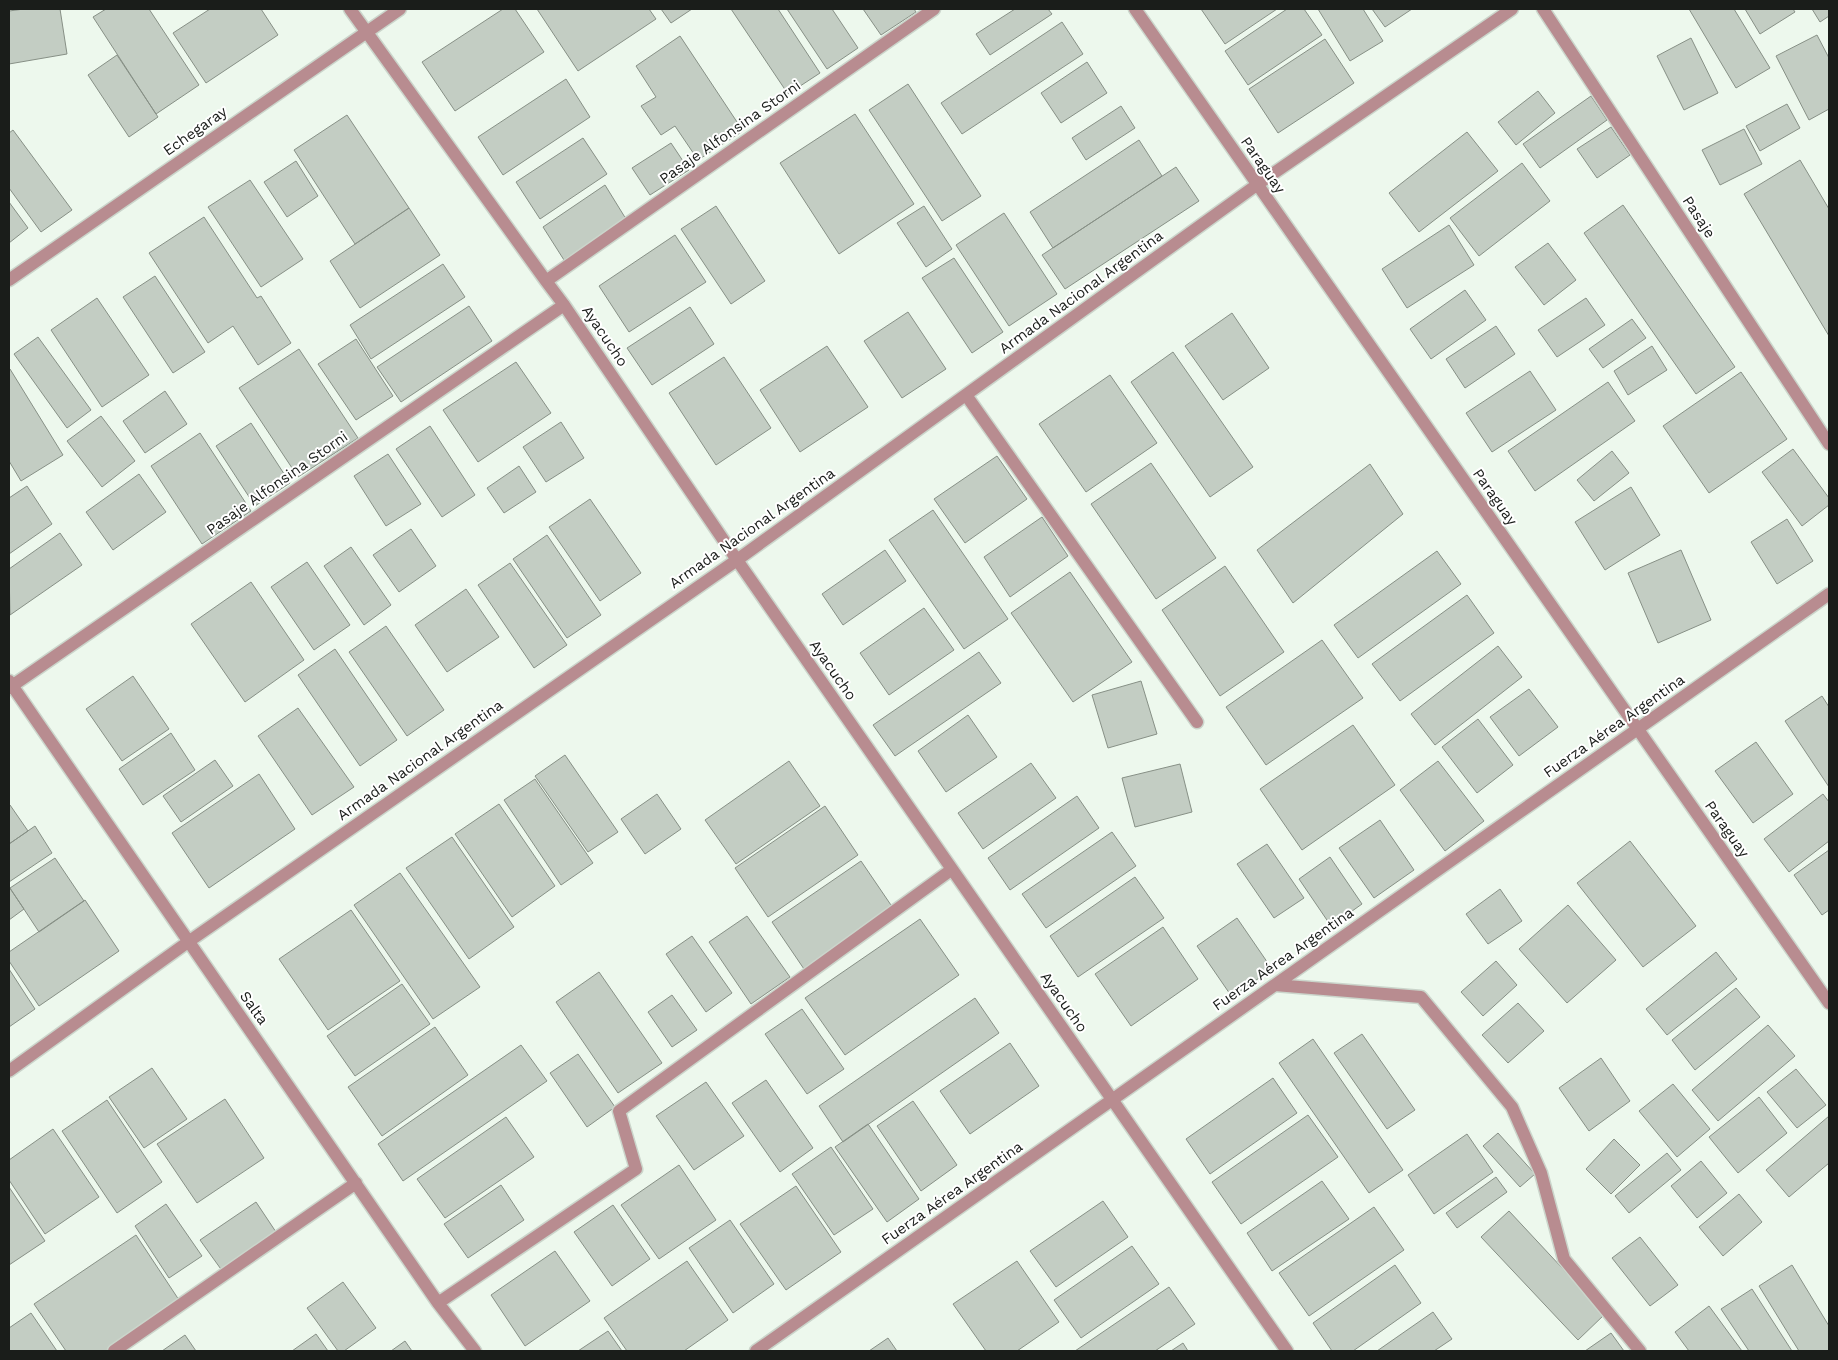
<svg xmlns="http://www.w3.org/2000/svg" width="1838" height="1360" font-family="'Work Sans',sans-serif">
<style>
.building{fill:#c3cdc3;stroke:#879086}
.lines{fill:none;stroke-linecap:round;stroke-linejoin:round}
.minor-casing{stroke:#cbd5cb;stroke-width:15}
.minor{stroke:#b88c90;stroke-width:12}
.labels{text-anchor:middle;stroke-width:4;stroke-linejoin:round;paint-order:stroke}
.street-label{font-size:15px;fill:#1a1d1a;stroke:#fff}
</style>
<rect width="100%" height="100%" fill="#edf8ed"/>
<path class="building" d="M 24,9 L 60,9 L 67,54 L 9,64 L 9,11 Z
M 106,9 L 149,9 L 199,85 L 156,114 L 93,17 Z
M 210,9 L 261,9 L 278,35 L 206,83 L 173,33 Z
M 503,9 L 515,9 L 544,52 L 455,111 L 422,62 Z
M 537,9 L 649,9 L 656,19 L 578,71 Z
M 661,9 L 692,9 L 671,23 Z
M 731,9 L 778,9 L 820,73 L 788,94 Z
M 787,9 L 832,9 L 858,48 L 827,69 Z
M 863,9 L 914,9 L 916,12 L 881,35 Z
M 1015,9 L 1048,9 L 1052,14 L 990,55 L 976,34 Z
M 1201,9 L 1277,9 L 1225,44 Z
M 1287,9 L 1304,9 L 1322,35 L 1248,85 L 1225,51 Z
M 1318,9 L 1363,9 L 1383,41 L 1350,61 Z
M 1372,9 L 1412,9 L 1385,27 Z
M 1689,9 L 1734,9 L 1770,68 L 1736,88 Z
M 1745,9 L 1793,9 L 1795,12 L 1760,34 Z
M 1812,9 L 1829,9 L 1829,16 L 1820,22 Z
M 1062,22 L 1083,54 L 962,134 L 941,103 Z
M 1817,35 L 1829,58 L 1829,109 L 1809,120 L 1776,56 Z
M 680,36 L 743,131 L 698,160 L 675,126 L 661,135 L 641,106 L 656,97 L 636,66 Z
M 1691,38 L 1718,93 L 1684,110 L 1657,56 Z
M 1325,39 L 1354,83 L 1278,133 L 1249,89 Z
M 117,55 L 158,117 L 129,137 L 88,75 Z
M 1087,62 L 1107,93 L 1061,123 L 1041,93 Z
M 566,79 L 590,117 L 503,175 L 478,137 Z
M 908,84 L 981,196 L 942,221 L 869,110 Z
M 1538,91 L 1555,113 L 1516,145 L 1498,122 Z
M 1591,96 L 1607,120 L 1540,168 L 1523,144 Z
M 1787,104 L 1800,128 L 1760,151 L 1746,126 Z
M 1121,106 L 1135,128 L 1086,160 L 1072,138 Z
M 855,114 L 914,204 L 839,254 L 780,163 Z
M 347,115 L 409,208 L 355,244 L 294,150 Z
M 1611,127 L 1630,155 L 1597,178 L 1577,149 Z
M 1744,129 L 1762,164 L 1720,185 L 1702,150 Z
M 13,130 L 72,210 L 41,232 L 9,188 L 9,133 Z
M 1467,132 L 1498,171 L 1419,232 L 1389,193 Z
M 583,138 L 607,174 L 540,219 L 516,182 Z
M 1139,140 L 1162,176 L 1053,248 L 1030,212 Z
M 671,143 L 689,170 L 650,195 L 632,168 Z
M 1800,160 L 1829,209 L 1829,336 L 1744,194 Z
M 296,161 L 318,196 L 287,217 L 264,182 Z
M 1522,163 L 1550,201 L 1479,256 L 1450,218 Z
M 1176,167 L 1199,201 L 1065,289 L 1042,255 Z
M 250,180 L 303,259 L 261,287 L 208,207 Z
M 605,185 L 626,219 L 564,260 L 543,227 Z
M 9,202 L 28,228 L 9,243 Z
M 1623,205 L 1735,367 L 1696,394 L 1584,233 Z
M 716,206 L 765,281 L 731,304 L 681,229 Z
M 924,206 L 952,249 L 926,267 L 897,223 Z
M 409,208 L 440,255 L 360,308 L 330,261 Z
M 1004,213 L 1057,294 L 1009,326 L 956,245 Z
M 204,217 L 257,298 L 261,296 L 291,343 L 258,365 L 233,326 L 208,343 L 149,253 Z
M 1449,225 L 1474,265 L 1407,308 L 1382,269 Z
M 675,235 L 706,282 L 629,332 L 599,286 Z
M 1548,243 L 1576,280 L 1544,305 L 1515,267 Z
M 954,258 L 1003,332 L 972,353 L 922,278 Z
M 443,264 L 465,297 L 371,359 L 350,325 Z
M 155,276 L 205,352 L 173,373 L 123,297 Z
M 1465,290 L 1486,320 L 1431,359 L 1410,329 Z
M 97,298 L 149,375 L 102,407 L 51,330 Z
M 1586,298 L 1605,325 L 1557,357 L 1538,330 Z
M 469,306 L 492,341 L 401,402 L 377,367 Z
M 690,307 L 714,344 L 652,385 L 627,348 Z
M 908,312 L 946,369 L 902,398 L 864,341 Z
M 1232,313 L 1269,368 L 1223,400 L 1185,346 Z
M 1632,319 L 1646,338 L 1603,368 L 1589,349 Z
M 1496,326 L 1515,354 L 1465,388 L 1446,359 Z
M 38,337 L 91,410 L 67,428 L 14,354 Z
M 356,339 L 393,396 L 356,420 L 318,364 Z
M 827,346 L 868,407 L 800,452 L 760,390 Z
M 1652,346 L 1667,370 L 1628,395 L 1614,371 Z
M 299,349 L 358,438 L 298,477 L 239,388 Z
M 1173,352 L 1253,467 L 1210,497 L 1131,382 Z
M 724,357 L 771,428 L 716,465 L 669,393 Z
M 516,362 L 551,413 L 478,462 L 443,410 Z
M 10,369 L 63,455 L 21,481 L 9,461 L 9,370 Z
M 1530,371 L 1556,410 L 1492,452 L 1466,413 Z
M 1741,372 L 1787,439 L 1709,493 L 1663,426 Z
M 1110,375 L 1157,443 L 1086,492 L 1039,424 Z
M 1608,382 L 1635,421 L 1535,491 L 1508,451 Z
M 165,391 L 187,424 L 145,453 L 123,421 Z
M 101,416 L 135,461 L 102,487 L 67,441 Z
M 561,422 L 584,458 L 546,482 L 523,447 Z
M 251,423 L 290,483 L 255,506 L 216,446 Z
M 430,426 L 475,495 L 442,517 L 396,449 Z
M 200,433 L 251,511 L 202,544 L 151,466 Z
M 1793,449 L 1829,498 L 1829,505 L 1802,526 L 1762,472 Z
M 1612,451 L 1629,473 L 1594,501 L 1577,480 Z
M 388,454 L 421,504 L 386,526 L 354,476 Z
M 997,456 L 1027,499 L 965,543 L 934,499 Z
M 1151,463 L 1216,558 L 1156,599 L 1091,504 Z
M 1370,464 L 1403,514 L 1293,603 L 1257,550 Z
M 519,466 L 536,492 L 504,513 L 487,488 Z
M 139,474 L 166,512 L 113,550 L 86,512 Z
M 27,486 L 52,524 L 9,554 L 9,498 Z
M 1631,487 L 1660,535 L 1605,570 L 1575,522 Z
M 590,499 L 641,573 L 600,601 L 549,527 Z
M 933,510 L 1008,619 L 964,649 L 889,540 Z
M 1042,517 L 1068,556 L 1010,597 L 984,557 Z
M 1787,519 L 1813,561 L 1777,584 L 1751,542 Z
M 411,529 L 436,566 L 399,592 L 373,555 Z
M 60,533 L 82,565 L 10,615 L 9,569 Z
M 547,535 L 601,615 L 567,638 L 513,559 Z
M 351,547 L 391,605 L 364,625 L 324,566 Z
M 885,550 L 906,581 L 843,625 L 822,594 Z
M 1681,550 L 1711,620 L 1658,643 L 1628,573 Z
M 1437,551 L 1461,584 L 1358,658 L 1334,625 Z
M 307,562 L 350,625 L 314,650 L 271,587 Z
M 510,563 L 567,645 L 534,668 L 478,585 Z
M 1225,566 L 1284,652 L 1220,696 L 1162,610 Z
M 1070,572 L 1132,662 L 1073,702 L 1011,613 Z
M 251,582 L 304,660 L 245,702 L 191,624 Z
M 466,589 L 499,637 L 447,672 L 415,625 Z
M 1467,595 L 1494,633 L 1400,701 L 1372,664 Z
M 924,608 L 954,650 L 889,695 L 860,653 Z
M 386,626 L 444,710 L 407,736 L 349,652 Z
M 1322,640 L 1363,698 L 1266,765 L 1226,707 Z
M 1498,646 L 1522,677 L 1435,745 L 1411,714 Z
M 335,649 L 397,740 L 360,766 L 298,675 Z
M 979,652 L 1001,683 L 895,756 L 873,725 Z
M 133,676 L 169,729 L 122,761 L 86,709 Z
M 1141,681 L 1157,734 L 1108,748 L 1092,695 Z
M 1529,689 L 1558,727 L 1519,756 L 1490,717 Z
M 1822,696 L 1829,707 L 1829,787 L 1785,721 Z
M 298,708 L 354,787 L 312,815 L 258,736 Z
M 968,715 L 997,757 L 946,792 L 918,751 Z
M 1478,719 L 1513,765 L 1477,793 L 1442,747 Z
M 1353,725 L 1395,785 L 1302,850 L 1260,789 Z
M 171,733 L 195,770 L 143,805 L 119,769 Z
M 1756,742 L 1793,794 L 1753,823 L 1715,771 Z
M 565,755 L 618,832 L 588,852 L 535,776 Z
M 215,760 L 233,786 L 181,822 L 163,796 Z
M 789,761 L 820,806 L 736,864 L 705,820 Z
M 1438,761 L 1484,821 L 1445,851 L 1400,790 Z
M 1031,763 L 1056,798 L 983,849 L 958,813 Z
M 1180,764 L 1192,812 L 1135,827 L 1122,778 Z
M 259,774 L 295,829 L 209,888 L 172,833 Z
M 535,779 L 593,863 L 561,885 L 504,800 Z
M 657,794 L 681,829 L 645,854 L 621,819 Z
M 1823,794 L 1829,802 L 1829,841 L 1789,872 L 1764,839 Z
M 1077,796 L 1099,828 L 1010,890 L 988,858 Z
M 499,804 L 555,886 L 512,917 L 455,834 Z
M 10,805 L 28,831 L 9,844 L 9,806 Z
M 825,806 L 858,855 L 768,917 L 735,868 Z
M 1380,820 L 1414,870 L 1374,898 L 1339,848 Z
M 35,826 L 52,853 L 9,882 L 9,844 Z
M 1112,832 L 1136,866 L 1046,928 L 1022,894 Z
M 452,837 L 514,927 L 469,959 L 406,868 Z
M 1630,841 L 1696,926 L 1643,967 L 1577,883 Z
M 1267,844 L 1304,898 L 1274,918 L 1237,864 Z
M 1829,850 L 1829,910 L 1822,915 L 1794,875 Z
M 1330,857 L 1362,904 L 1331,926 L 1299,879 Z
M 55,858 L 84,901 L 39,932 L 10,888 Z
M 861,861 L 893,908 L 804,969 L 772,922 Z
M 400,873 L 480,987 L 433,1019 L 354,905 Z
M 1135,877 L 1164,918 L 1078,977 L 1050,936 Z
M 9,887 L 24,909 L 9,920 Z
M 1500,889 L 1522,921 L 1488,944 L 1466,914 Z
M 85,900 L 119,951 L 39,1006 L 9,961 L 9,952 Z
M 1568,905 L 1616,960 L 1567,1003 L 1519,949 Z
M 351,910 L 400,981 L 328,1030 L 279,959 Z
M 747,916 L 790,977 L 751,1004 L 709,942 Z
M 1237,918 L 1272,969 L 1232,997 L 1197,946 Z
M 920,919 L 959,975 L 845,1055 L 805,998 Z
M 1163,927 L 1198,979 L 1131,1026 L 1095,974 Z
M 692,936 L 732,993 L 706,1012 L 666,954 Z
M 1716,952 L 1737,979 L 1667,1035 L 1646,1009 Z
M 1496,961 L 1517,985 L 1483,1016 L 1461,992 Z
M 9,969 L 35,1009 L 9,1027 Z
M 599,972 L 662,1063 L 618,1093 L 556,1002 Z
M 402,984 L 430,1024 L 355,1076 L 327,1036 Z
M 1736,988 L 1760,1017 L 1695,1070 L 1672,1040 Z
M 672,995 L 697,1030 L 672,1047 L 648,1012 Z
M 975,998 L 999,1033 L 843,1142 L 819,1106 Z
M 1518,1003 L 1544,1031 L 1508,1063 L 1482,1035 Z
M 802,1009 L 844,1069 L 807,1094 L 765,1034 Z
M 1768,1025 L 1795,1056 L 1718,1121 L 1692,1090 Z
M 435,1027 L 468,1075 L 382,1136 L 348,1087 Z
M 1362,1034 L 1415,1110 L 1387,1129 L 1334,1053 Z
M 1313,1039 L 1403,1170 L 1369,1193 L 1279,1063 Z
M 1010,1043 L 1039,1086 L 970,1134 L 940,1091 Z
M 521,1045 L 547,1081 L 403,1181 L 378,1144 Z
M 578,1054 L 615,1107 L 587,1127 L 550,1073 Z
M 1601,1058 L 1630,1101 L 1589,1131 L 1559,1088 Z
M 152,1068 L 187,1119 L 144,1148 L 109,1097 Z
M 1796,1069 L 1826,1105 L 1797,1128 L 1767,1092 Z
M 1273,1078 L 1297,1113 L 1210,1174 L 1186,1139 Z
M 766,1080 L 813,1148 L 780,1172 L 732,1103 Z
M 706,1082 L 744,1136 L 694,1170 L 656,1116 Z
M 1673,1084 L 1710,1129 L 1677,1157 L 1639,1111 Z
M 1759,1097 L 1787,1133 L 1738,1173 L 1709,1137 Z
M 225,1099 L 264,1158 L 197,1203 L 157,1144 Z
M 107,1100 L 162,1182 L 117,1213 L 62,1131 Z
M 913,1101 L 957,1165 L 921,1191 L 877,1126 Z
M 1308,1115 L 1338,1157 L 1241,1224 L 1212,1182 Z
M 1829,1116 L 1829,1163 L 1789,1197 L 1766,1170 Z
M 506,1117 L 534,1157 L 445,1218 L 417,1179 Z
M 868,1124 L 919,1199 L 887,1222 L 835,1147 Z
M 53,1129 L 99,1197 L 45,1234 L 9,1180 L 9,1160 Z
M 1498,1133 L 1535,1174 L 1520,1187 L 1483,1146 Z
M 1467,1134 L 1493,1172 L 1434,1214 L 1408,1175 Z
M 1614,1139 L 1640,1165 L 1611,1194 L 1586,1169 Z
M 831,1147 L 873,1209 L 834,1235 L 792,1174 Z
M 1667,1153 L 1681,1170 L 1629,1213 L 1615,1196 Z
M 1701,1161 L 1727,1193 L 1697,1218 L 1671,1186 Z
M 679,1165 L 716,1220 L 659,1259 L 621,1205 Z
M 1496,1177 L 1507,1192 L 1457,1228 L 1446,1213 Z
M 1322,1181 L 1349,1219 L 1272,1271 L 1247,1233 Z
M 501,1185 L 524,1220 L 468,1258 L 444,1224 Z
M 796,1186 L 841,1252 L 786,1290 L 740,1224 Z
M 9,1187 L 45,1241 L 9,1265 Z
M 1739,1194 L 1762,1222 L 1723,1256 L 1699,1227 Z
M 1103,1201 L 1128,1237 L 1056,1287 L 1030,1251 Z
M 256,1202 L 278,1235 L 223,1272 L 200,1240 Z
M 166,1204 L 202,1256 L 169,1278 L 135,1226 Z
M 613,1205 L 650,1259 L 612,1286 L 574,1232 Z
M 1374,1207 L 1404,1250 L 1309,1316 L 1279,1273 Z
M 1509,1211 L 1605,1314 L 1578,1340 L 1481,1237 Z
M 730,1220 L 774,1284 L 733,1313 L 689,1248 Z
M 136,1235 L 181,1303 L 109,1351 L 66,1351 L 34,1304 Z
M 1640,1237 L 1678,1285 L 1650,1306 L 1612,1258 Z
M 1132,1246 L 1159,1284 L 1081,1338 L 1054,1300 Z
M 555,1251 L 590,1301 L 525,1346 L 491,1295 Z
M 687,1261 L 728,1320 L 684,1351 L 627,1351 L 604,1318 Z
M 1017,1261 L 1059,1322 L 1017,1351 L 986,1351 L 953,1304 Z
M 1395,1265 L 1421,1303 L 1353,1351 L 1332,1351 L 1313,1323 Z
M 1792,1265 L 1829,1326 L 1829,1351 L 1799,1351 L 1759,1286 Z
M 343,1282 L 376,1328 L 344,1351 L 338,1351 L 307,1308 Z
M 1169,1287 L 1195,1324 L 1155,1351 L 1075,1351 Z
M 1752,1289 L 1792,1351 L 1749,1351 L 1721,1309 Z
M 1709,1306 L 1742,1351 L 1689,1351 L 1675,1332 Z
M 1433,1312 L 1452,1339 L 1434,1351 L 1377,1351 Z
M 31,1313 L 57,1351 L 9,1351 L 9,1328 Z
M 608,1331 L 622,1351 L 578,1351 Z
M 1611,1333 L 1624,1351 L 1585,1351 Z
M 316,1334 L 328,1351 L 292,1351 Z
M 185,1335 L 196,1351 L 162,1351 Z
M 888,1338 L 897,1351 L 869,1351 Z
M 405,1341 L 412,1351 L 391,1351 Z
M 1183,1343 L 1188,1351 L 1171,1351 Z"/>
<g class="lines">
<defs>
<path id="minor" d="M 350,9 L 546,281 L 564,305 L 737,560 L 1287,1351
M 1135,9 L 1829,1003
M 1543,9 L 1829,444
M 9,280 L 400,9
M 546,281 L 934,9
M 966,395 L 1197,722
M 9,681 L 438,1303 L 475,1351
M 9,688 L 564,305
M 1275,985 L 1421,997 L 1512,1107 L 1541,1173 L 1564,1259 L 1640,1351
M 9,1071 L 188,942 L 737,560 L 1258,184 L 1512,9
M 438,1303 L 636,1169 L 619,1111 L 951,870
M 114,1351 L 356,1183
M 756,1351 L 1829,594"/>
</defs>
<use href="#minor" class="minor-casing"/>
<use href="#minor" class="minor"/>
</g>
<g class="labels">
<g class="street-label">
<text transform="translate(195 131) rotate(-35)" y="5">Echegaray</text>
<text transform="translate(730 132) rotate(-35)" y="5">Pasaje Alfonsina Storni</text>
<text transform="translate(1263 165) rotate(55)" y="5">Paraguay</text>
<text transform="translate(1699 217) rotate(57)" y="5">Pasaje</text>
<text transform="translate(1081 292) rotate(-36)" y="5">Armada Nacional Argentina</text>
<text transform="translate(605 336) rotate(56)" y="5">Ayacucho</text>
<text transform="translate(277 483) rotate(-35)" y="5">Pasaje Alfonsina Storni</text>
<text transform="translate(1495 497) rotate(55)" y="5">Paraguay</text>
<text transform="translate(752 528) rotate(-35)" y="5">Armada Nacional Argentina</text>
<text transform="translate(833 670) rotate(55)" y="5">Ayacucho</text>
<text transform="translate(1614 726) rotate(-35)" y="5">Fuerza Aérea Argentina</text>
<text transform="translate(420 760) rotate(-35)" y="5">Armada Nacional Argentina</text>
<text transform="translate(1727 829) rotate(55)" y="5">Paraguay</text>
<text transform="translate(1283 959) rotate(-35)" y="5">Fuerza Aérea Argentina</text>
<text transform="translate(1064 1002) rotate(55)" y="5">Ayacucho</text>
<text transform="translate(254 1008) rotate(55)" y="5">Salta</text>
<text transform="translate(952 1193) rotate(-35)" y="5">Fuerza Aérea Argentina</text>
</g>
</g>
<rect width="1838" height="1360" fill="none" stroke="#1a1d1a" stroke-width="20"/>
</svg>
